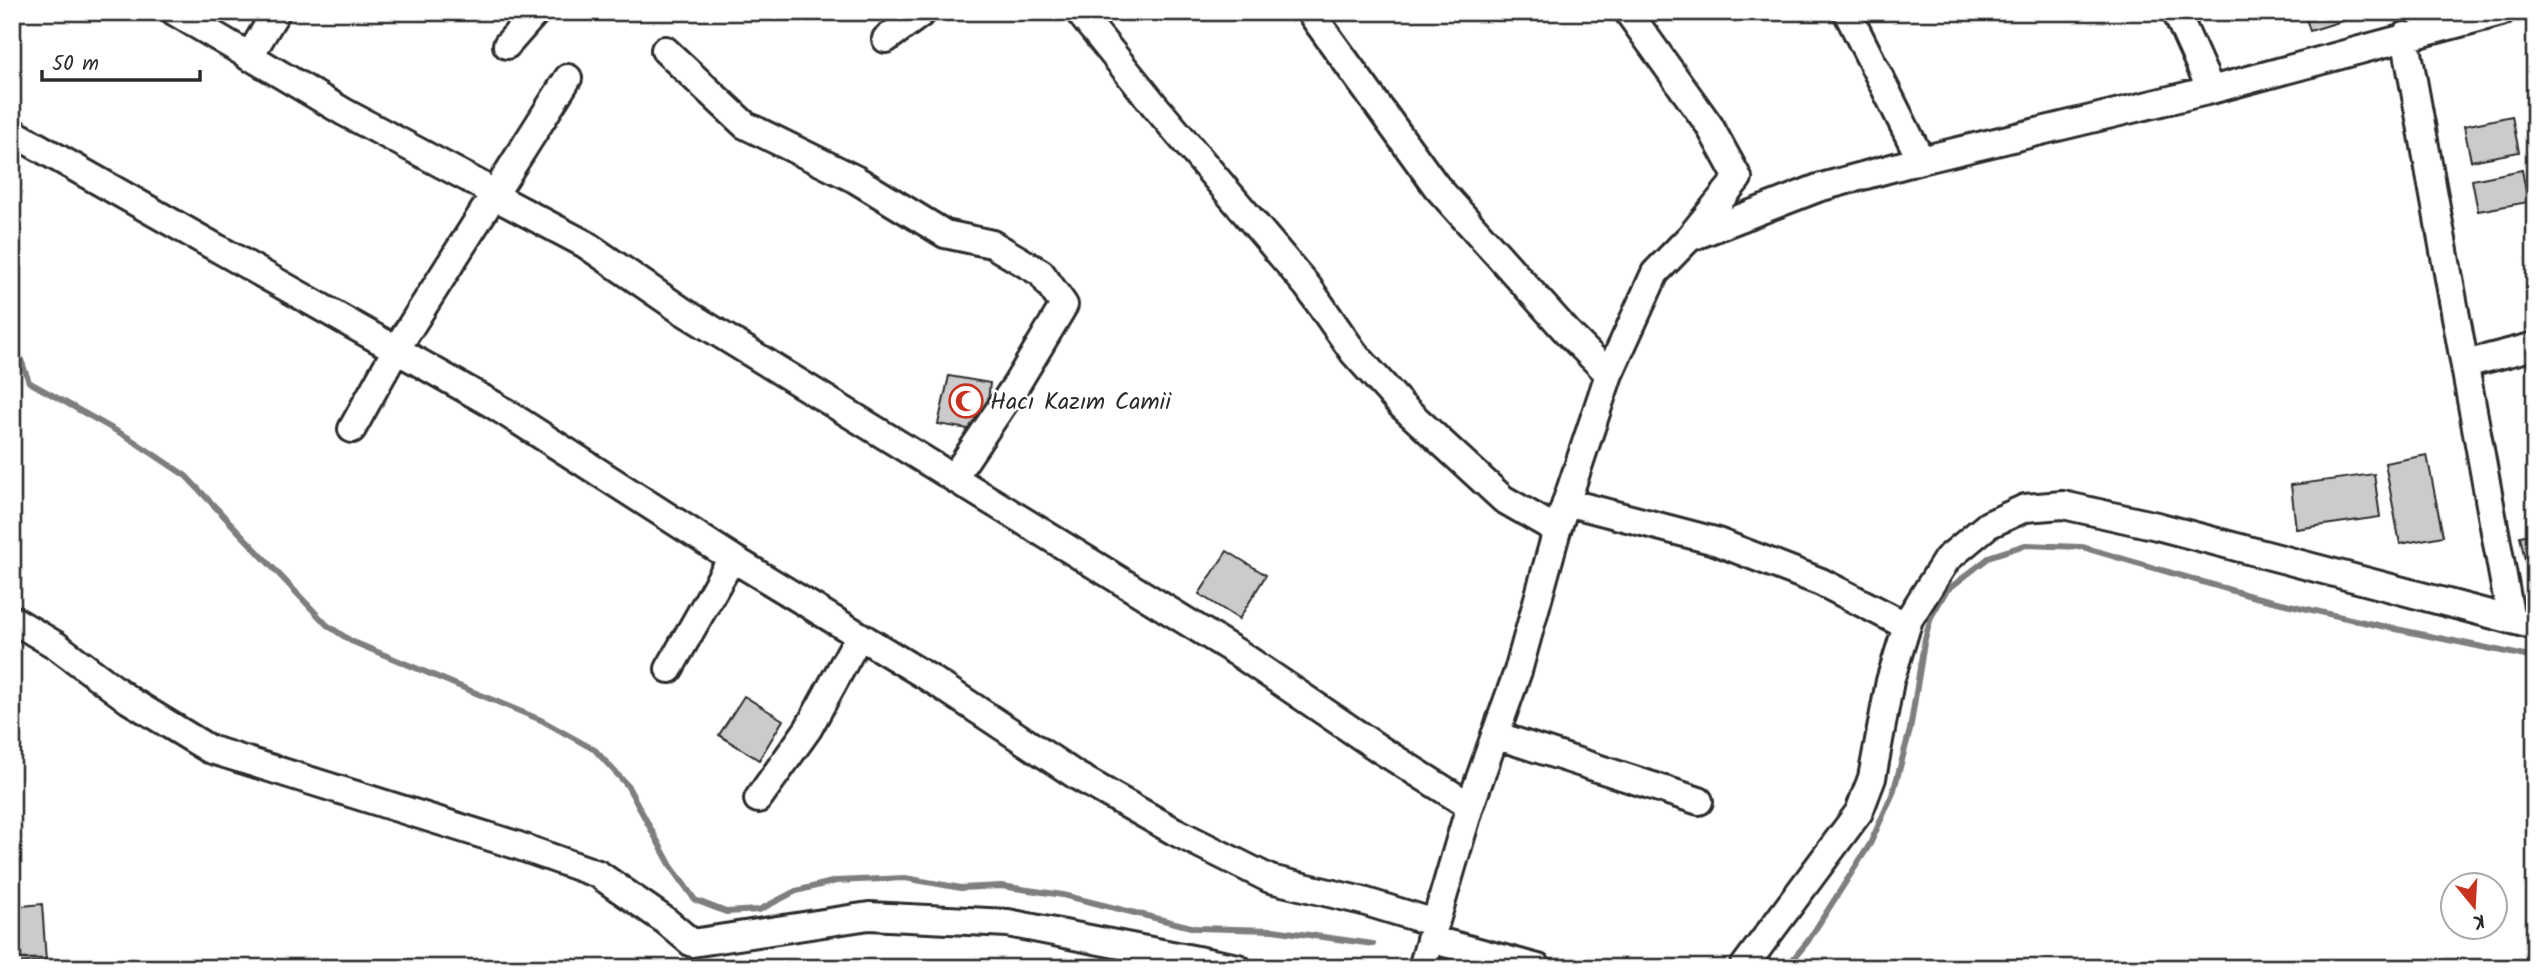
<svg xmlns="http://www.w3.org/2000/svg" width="2547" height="980" font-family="Kalam,sans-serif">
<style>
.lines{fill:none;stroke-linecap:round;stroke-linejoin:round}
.stream{stroke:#7e7e7e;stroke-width:6}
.building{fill:#cbcbcb;stroke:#2b2b2b;stroke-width:2}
.minor-casing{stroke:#2b2b2b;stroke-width:32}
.minor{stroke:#fff;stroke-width:26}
.labels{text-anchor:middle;stroke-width:5;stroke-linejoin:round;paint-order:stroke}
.poi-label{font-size:24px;fill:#2b2b2b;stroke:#fff;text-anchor:start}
</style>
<rect width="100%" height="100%" fill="#fff"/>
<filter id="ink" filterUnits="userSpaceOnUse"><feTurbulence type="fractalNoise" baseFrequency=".0143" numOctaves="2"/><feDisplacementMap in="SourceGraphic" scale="14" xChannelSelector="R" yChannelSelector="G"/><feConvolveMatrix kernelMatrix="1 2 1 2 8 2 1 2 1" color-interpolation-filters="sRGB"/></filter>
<g filter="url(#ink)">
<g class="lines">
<path class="stream" d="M 12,335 L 29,382 L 129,438 L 186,476 L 327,625 L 351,641 L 541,720 L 595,750 L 627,785 L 671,866 L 695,900 L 726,912 L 759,910 L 796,891 L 836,881 L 905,878 L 961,888 L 1001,886 L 1063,895 L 1195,928 L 1273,930 L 1373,944
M 1786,968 L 1808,941 L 1870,844 L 1893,793 L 1910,730 L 1924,643 L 1931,617 L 1946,591 L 1991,556 L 2025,545 L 2082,547 L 2251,596 L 2372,624 L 2535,658"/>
</g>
<path class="building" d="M 2304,12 L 2343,12 L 2345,20 L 2310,31 Z
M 2512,116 L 2519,152 L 2471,161 L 2464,126 Z
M 2522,170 L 2528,202 L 2478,211 L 2472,180 Z
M 949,376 L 990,383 L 986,419 L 974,430 L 938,424 Z
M 2427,455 L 2443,536 L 2400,544 L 2385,463 Z
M 2374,474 L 2380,517 L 2296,529 L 2291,485 Z
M 2535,533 L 2535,594 L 2532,595 L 2520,536 Z
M 1227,551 L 1266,575 L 1239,619 L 1199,594 Z
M 744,696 L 783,720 L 759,760 L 719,735 Z
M 42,904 L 46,961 L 12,963 L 12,907 Z"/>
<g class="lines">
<defs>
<path id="minor" d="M 175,12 L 344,112 L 479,184 L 494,196 L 585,244 L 681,310 L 1241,655 L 1381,750 L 1470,806
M 1079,12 L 1155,106 L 1308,287 L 1354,353 L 1401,405 L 1503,499 L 1557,530
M 1310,12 L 1436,186 L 1568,333 L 1609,374
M 1628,12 L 1709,125 L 1738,178 L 1690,237
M 1847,12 L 1921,160
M 2176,12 L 2211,90
M 2405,36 L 2511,620
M 886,39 L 923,12
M 507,45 L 536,12
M 665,50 L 745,125 L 855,179 L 945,234 L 992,244 L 1041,273 L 1064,305 L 1016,385 L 954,477
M 249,57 L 276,12
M 12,132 L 494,405 L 732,558 L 934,681 L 1077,776 L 1174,831 L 1270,879 L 1363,901 L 1435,923
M 2465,364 L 2535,346
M 352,429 L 397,348 L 568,78
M 1566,502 L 1715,541 L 1821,582 L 1907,626
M 12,619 L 57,646 L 129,700 L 209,749 L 516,845 L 598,874 L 666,921 L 692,943 L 869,916 L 1008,923 L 1238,968
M 669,669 L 732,558
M 1495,735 L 1699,801
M 758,799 L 808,729 L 859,636
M 1430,939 L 1538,968
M 1422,968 L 1470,806 L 1518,671 L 1557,530 L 1609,374 L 1655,273 L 1689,238 L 1818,188 L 1921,160 L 2211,90 L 2501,12
M 1743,968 L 1859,812 L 1872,778 L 1890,681 L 1909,619 L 1947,559 L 1988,525 L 2025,508 L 2063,505 L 2157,526 L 2535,626"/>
</defs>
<use href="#minor" class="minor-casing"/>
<use href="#minor" class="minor"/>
</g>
</g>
<defs>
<symbol id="mosque-ring" viewBox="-11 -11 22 22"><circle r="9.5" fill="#fff" stroke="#c8321e" stroke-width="1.5"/><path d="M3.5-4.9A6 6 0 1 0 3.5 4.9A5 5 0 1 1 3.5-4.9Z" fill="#c8321e"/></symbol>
</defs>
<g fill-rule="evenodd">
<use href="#mosque-ring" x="947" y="382" width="38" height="38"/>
</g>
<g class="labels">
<g class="poi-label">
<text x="990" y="409">Hacı Kazım Camii</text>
</g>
</g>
<rect width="2547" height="980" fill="none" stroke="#fff" stroke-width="42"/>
<rect x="21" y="21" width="2505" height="938" fill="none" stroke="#2b2b2b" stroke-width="2.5" filter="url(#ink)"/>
<g transform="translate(2474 906) rotate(162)"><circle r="33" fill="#ffffff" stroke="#aaaaaa" stroke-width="2"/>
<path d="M0-5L12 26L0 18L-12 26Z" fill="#c8321e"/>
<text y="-10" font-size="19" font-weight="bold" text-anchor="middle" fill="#2b2b2b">K</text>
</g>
<path d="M42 70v10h158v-10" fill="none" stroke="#2b2b2b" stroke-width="3.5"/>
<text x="52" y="70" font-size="21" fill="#2b2b2b" stroke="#ffffff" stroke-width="5" paint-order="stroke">50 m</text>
</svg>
